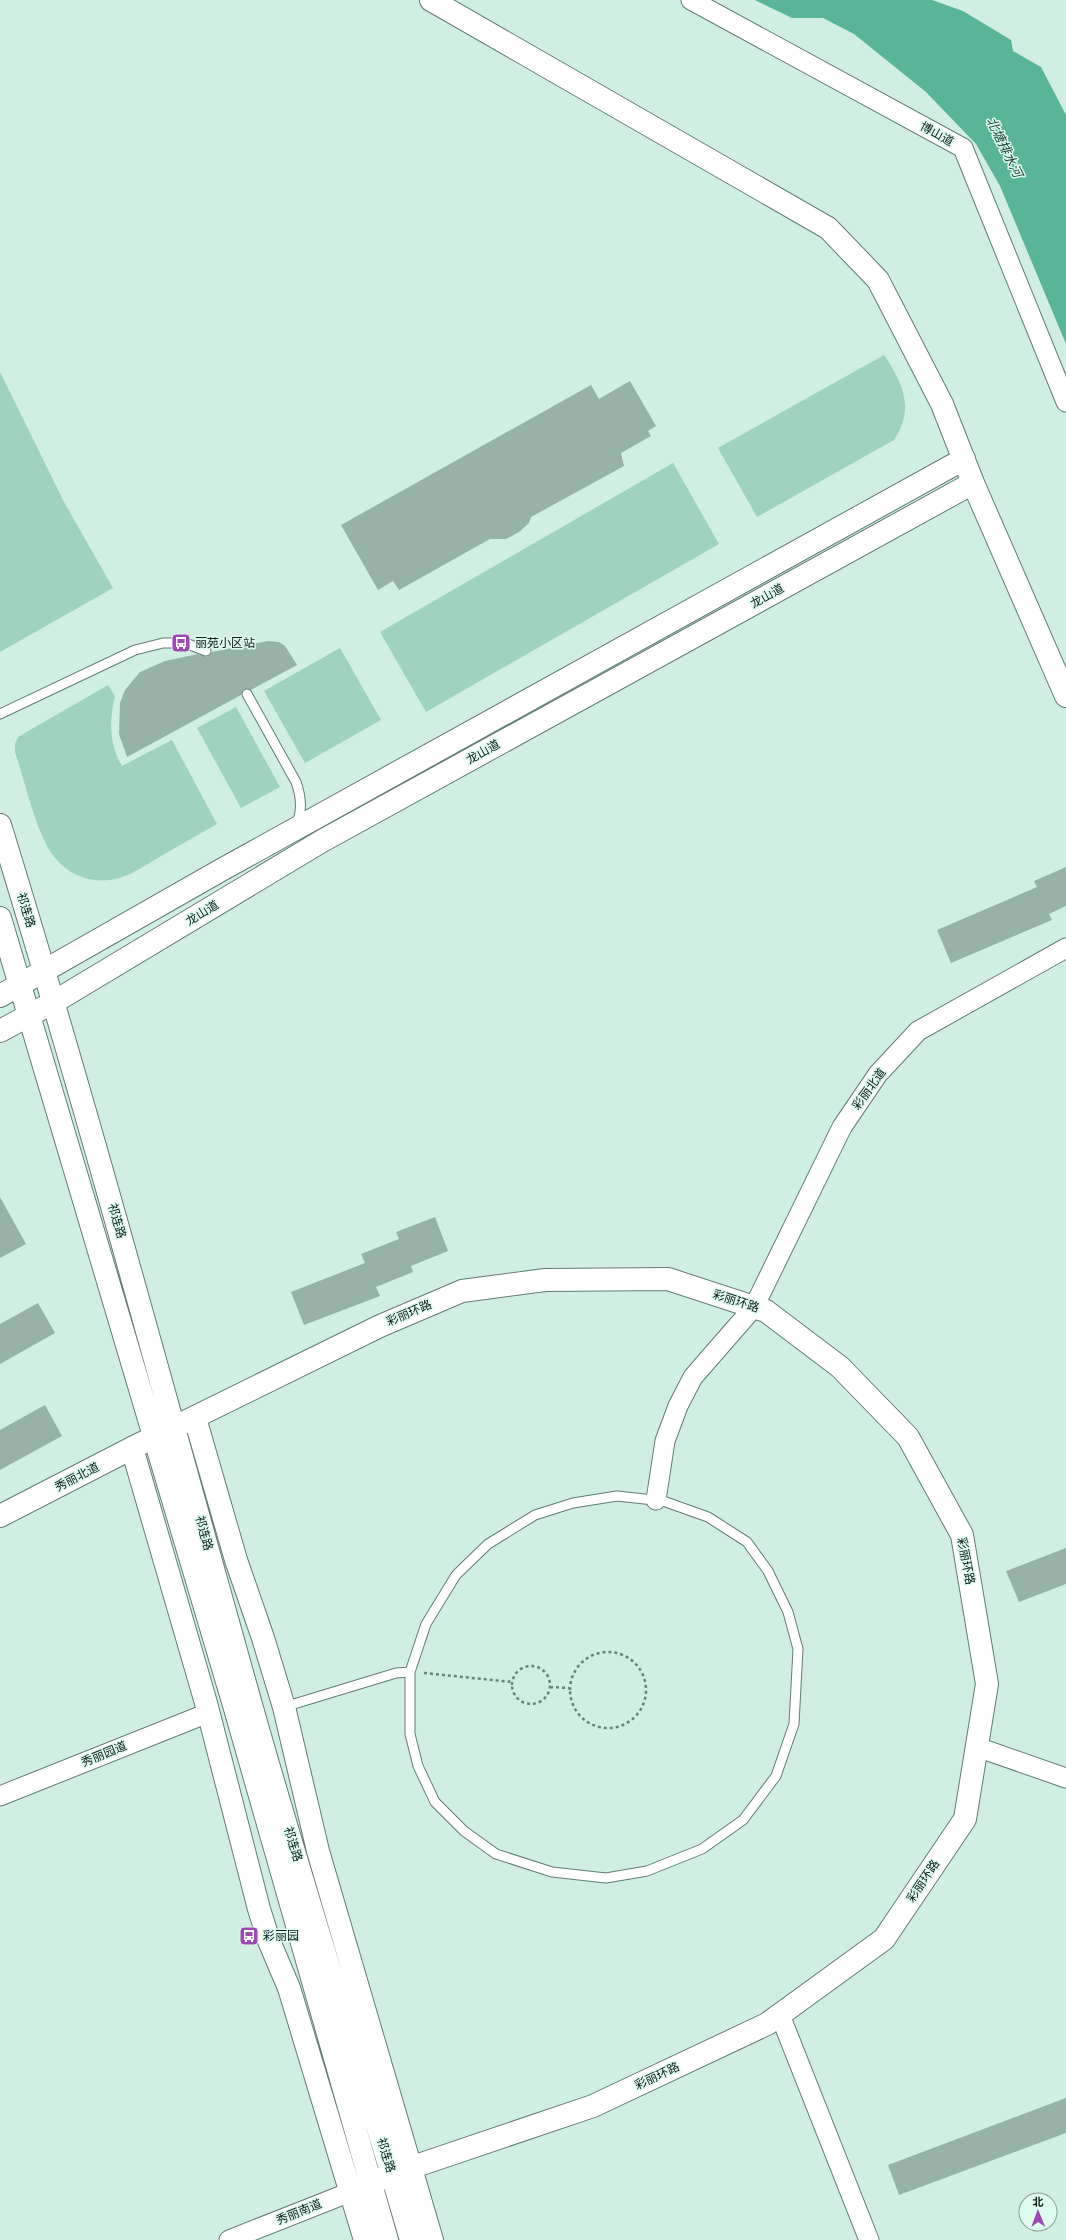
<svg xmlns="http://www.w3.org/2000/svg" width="1066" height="2240" font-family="Signika,'Noto Sans SC',sans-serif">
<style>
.green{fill:#9fd2bf}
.water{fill:#5ab497}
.building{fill:#97b3a8}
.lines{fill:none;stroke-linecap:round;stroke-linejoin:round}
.service-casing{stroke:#637d73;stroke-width:11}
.minor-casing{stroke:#637d73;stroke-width:21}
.tertiary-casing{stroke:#637d73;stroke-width:24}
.secondary-casing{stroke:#637d73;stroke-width:24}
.primary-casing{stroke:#637d73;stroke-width:24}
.path{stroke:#6d8179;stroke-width:2.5;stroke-dasharray:3 3;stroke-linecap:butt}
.service{stroke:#fff;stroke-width:9}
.minor{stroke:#fff;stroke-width:19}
.tertiary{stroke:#fff;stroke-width:22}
.secondary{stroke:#fff;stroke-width:22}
.primary{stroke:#fff;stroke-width:22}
.labels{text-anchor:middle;stroke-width:3;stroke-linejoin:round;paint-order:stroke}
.street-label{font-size:12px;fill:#101a16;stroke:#ddfbef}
.poi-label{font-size:12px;fill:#101a16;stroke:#ddfbef;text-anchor:start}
.water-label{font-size:13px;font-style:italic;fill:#143d31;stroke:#ddfbef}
</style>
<rect width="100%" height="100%" fill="#d0eee2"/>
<path class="green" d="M 884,355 C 903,383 915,409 894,440 L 757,517 L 718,448 Z
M 0,372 L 64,502 L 113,588 L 0,652 Z
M 673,463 L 719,544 L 426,712 L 380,632 Z
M 340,648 L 381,720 L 305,763 L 264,691 Z
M 108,685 L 115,696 C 109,721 109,743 122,766 L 172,740 L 217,824 C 197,835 177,847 156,859 C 144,866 130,876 116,879 C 87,885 61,872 47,846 C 33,819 25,782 15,752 L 15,744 L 18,737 Z
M 236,707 L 280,787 L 241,808 L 197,728 Z"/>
<path class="water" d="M 755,0 L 932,0 L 963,11 L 1011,40 L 1013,51 L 1041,67 L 1066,115 L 1066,344 L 1000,186 L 976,144 L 926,92 L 854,34 L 823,18 L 792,18 Z"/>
<path class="building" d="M 630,381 L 656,426 L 648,431 L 651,436 L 621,453 L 624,466 L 531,517 L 529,523 L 519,532 L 506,539 L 490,539 L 399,590 L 393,581 L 378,590 L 341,525 L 591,385 L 599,399 Z
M 268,641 L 279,642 L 285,646 L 297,665 L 251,690 L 244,689 L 241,695 L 127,757 L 119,734 L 120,703 L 125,690 L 140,672 L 165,661 L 198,654 L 207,657 L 212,652 Z
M 1066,867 L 1066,906 L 1049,914 L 1052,920 L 951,963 L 937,930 L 1037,887 L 1034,881 Z
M 0,1197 L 26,1244 L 0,1258 Z
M 435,1217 L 448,1251 L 411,1266 L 413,1272 L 376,1287 L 380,1296 L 304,1325 L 291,1292 L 365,1263 L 361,1254 L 399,1239 L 396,1232 Z
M 38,1303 L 55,1333 L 0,1364 L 0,1324 Z
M 45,1405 L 62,1436 L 0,1470 L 0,1430 Z
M 1066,1548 L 1066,1584 L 1019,1602 L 1006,1571 Z
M 1066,2098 L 1066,2133 L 899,2195 L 888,2165 Z"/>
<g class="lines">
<defs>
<path id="service" d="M 247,694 L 296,782 C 301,796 303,811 296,825
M 0,714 L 135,650 L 163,643 L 176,643 L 188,644 L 206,651
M 617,1496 L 663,1501 L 708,1517 L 747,1542 L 768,1571 L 788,1612 L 798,1649 L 794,1724 L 776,1776 L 743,1820 L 702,1849 L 647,1871 L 606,1878 L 552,1872 L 496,1854 L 464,1831 L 435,1802 L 418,1766 L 410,1734 L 410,1672 L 426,1624 L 456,1575 L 488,1544 L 535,1515 L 573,1503 Z
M 284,1707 L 396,1673 L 410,1672"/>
<path id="minor" d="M 691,0 L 963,148 L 1066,402
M 656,1500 L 665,1441 L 678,1406 L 693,1377 L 754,1307 L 842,1127 L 878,1074 L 918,1031 L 1066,948
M 977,1747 L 1066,1778
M 0,1796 L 208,1713
M 780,2015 L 869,2240
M 229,2240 L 363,2187"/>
<path id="tertiary" d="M 431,0 L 828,228 L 878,280 L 942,404 L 973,483 L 1066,696
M 0,1516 L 132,1448 L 380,1326 L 462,1291 L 545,1280 L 668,1279 L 766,1311 L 840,1367 L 908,1437 L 962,1535 L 987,1684 L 965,1819 L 884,1939 L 767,2024 L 593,2106 L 392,2174 L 370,2184"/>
<path id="secondary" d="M 0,996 L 223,869 L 964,459
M 0,1031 L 54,1002 L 322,841 L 973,483"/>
<path id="primary" d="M 0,825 C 90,1117 169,1413 252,1708 C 302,1886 360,2062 411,2240
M 0,918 L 234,1705 L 387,2240
M 195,1418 L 236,1560 L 263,1638 L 284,1707 L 318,1851 L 432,2240
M 132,1448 L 206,1703 L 259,1909 L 269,1941 L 289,1988 L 365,2240"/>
</defs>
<use href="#service" class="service-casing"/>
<use href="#minor" class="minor-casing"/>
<use href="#tertiary" class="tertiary-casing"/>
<use href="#secondary" class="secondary-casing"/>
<use href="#primary" class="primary-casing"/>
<path class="path" d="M570 1690a38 38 0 1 1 76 0a38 38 0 1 1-76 0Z
M512 1685a19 19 0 1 1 38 0a19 19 0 1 1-38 0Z
M 424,1673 L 512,1682
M 550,1687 L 569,1688"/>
<use href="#service" class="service"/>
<use href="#minor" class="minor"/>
<use href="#tertiary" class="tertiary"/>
<use href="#secondary" class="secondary"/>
<use href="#primary" class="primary"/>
</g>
<defs>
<symbol id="bus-square" viewBox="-11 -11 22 22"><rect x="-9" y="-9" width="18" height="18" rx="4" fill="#9f47b4" stroke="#ddfbef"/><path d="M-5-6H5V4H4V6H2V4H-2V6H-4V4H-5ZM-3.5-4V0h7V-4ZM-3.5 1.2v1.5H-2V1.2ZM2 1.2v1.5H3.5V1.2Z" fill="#fff"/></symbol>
</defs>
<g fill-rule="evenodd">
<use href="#bus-square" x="170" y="632" width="22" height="22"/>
<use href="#bus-square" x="238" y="1925" width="22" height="22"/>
</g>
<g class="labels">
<g class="street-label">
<text transform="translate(937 134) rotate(29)" y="4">博山道</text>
<text transform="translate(767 596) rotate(-29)" y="4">龙山道</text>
<text transform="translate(483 752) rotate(-29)" y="4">龙山道</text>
<text transform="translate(26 910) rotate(73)" y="4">祁连路</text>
<text transform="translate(202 913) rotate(-31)" y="4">龙山道</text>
<text transform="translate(869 1089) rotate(-54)" y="4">彩丽北道</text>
<text transform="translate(117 1221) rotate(74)" y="4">祁连路</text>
<text transform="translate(736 1301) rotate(18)" y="4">彩丽环路</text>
<text transform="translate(409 1313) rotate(-23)" y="4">彩丽环路</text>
<text transform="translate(77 1477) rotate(-27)" y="4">秀丽北道</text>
<text transform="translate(204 1533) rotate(75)" y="4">祁连路</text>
<text transform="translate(966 1561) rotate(79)" y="4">彩丽环路</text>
<text transform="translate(104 1754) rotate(-22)" y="4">秀丽园道</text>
<text transform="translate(293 1844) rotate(73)" y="4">祁连路</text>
<text transform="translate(923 1881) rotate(-56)" y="4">彩丽环路</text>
<text transform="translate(657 2076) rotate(-25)" y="4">彩丽环路</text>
<text transform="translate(386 2155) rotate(73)" y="4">祁连路</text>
<text transform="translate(299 2212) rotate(-22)" y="4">秀丽南道</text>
</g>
<g class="poi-label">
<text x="195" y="647">丽苑小区站</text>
<text x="263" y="1940">彩丽园</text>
</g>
<g class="water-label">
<text transform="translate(1005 147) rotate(64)" y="5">北塘排水河</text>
</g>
</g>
<g transform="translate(1038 2212) rotate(359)"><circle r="19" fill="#ddfbef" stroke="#8ba198"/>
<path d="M0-3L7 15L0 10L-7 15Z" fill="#9f47b4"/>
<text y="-6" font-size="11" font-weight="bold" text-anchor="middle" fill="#101a16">北</text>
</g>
</svg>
